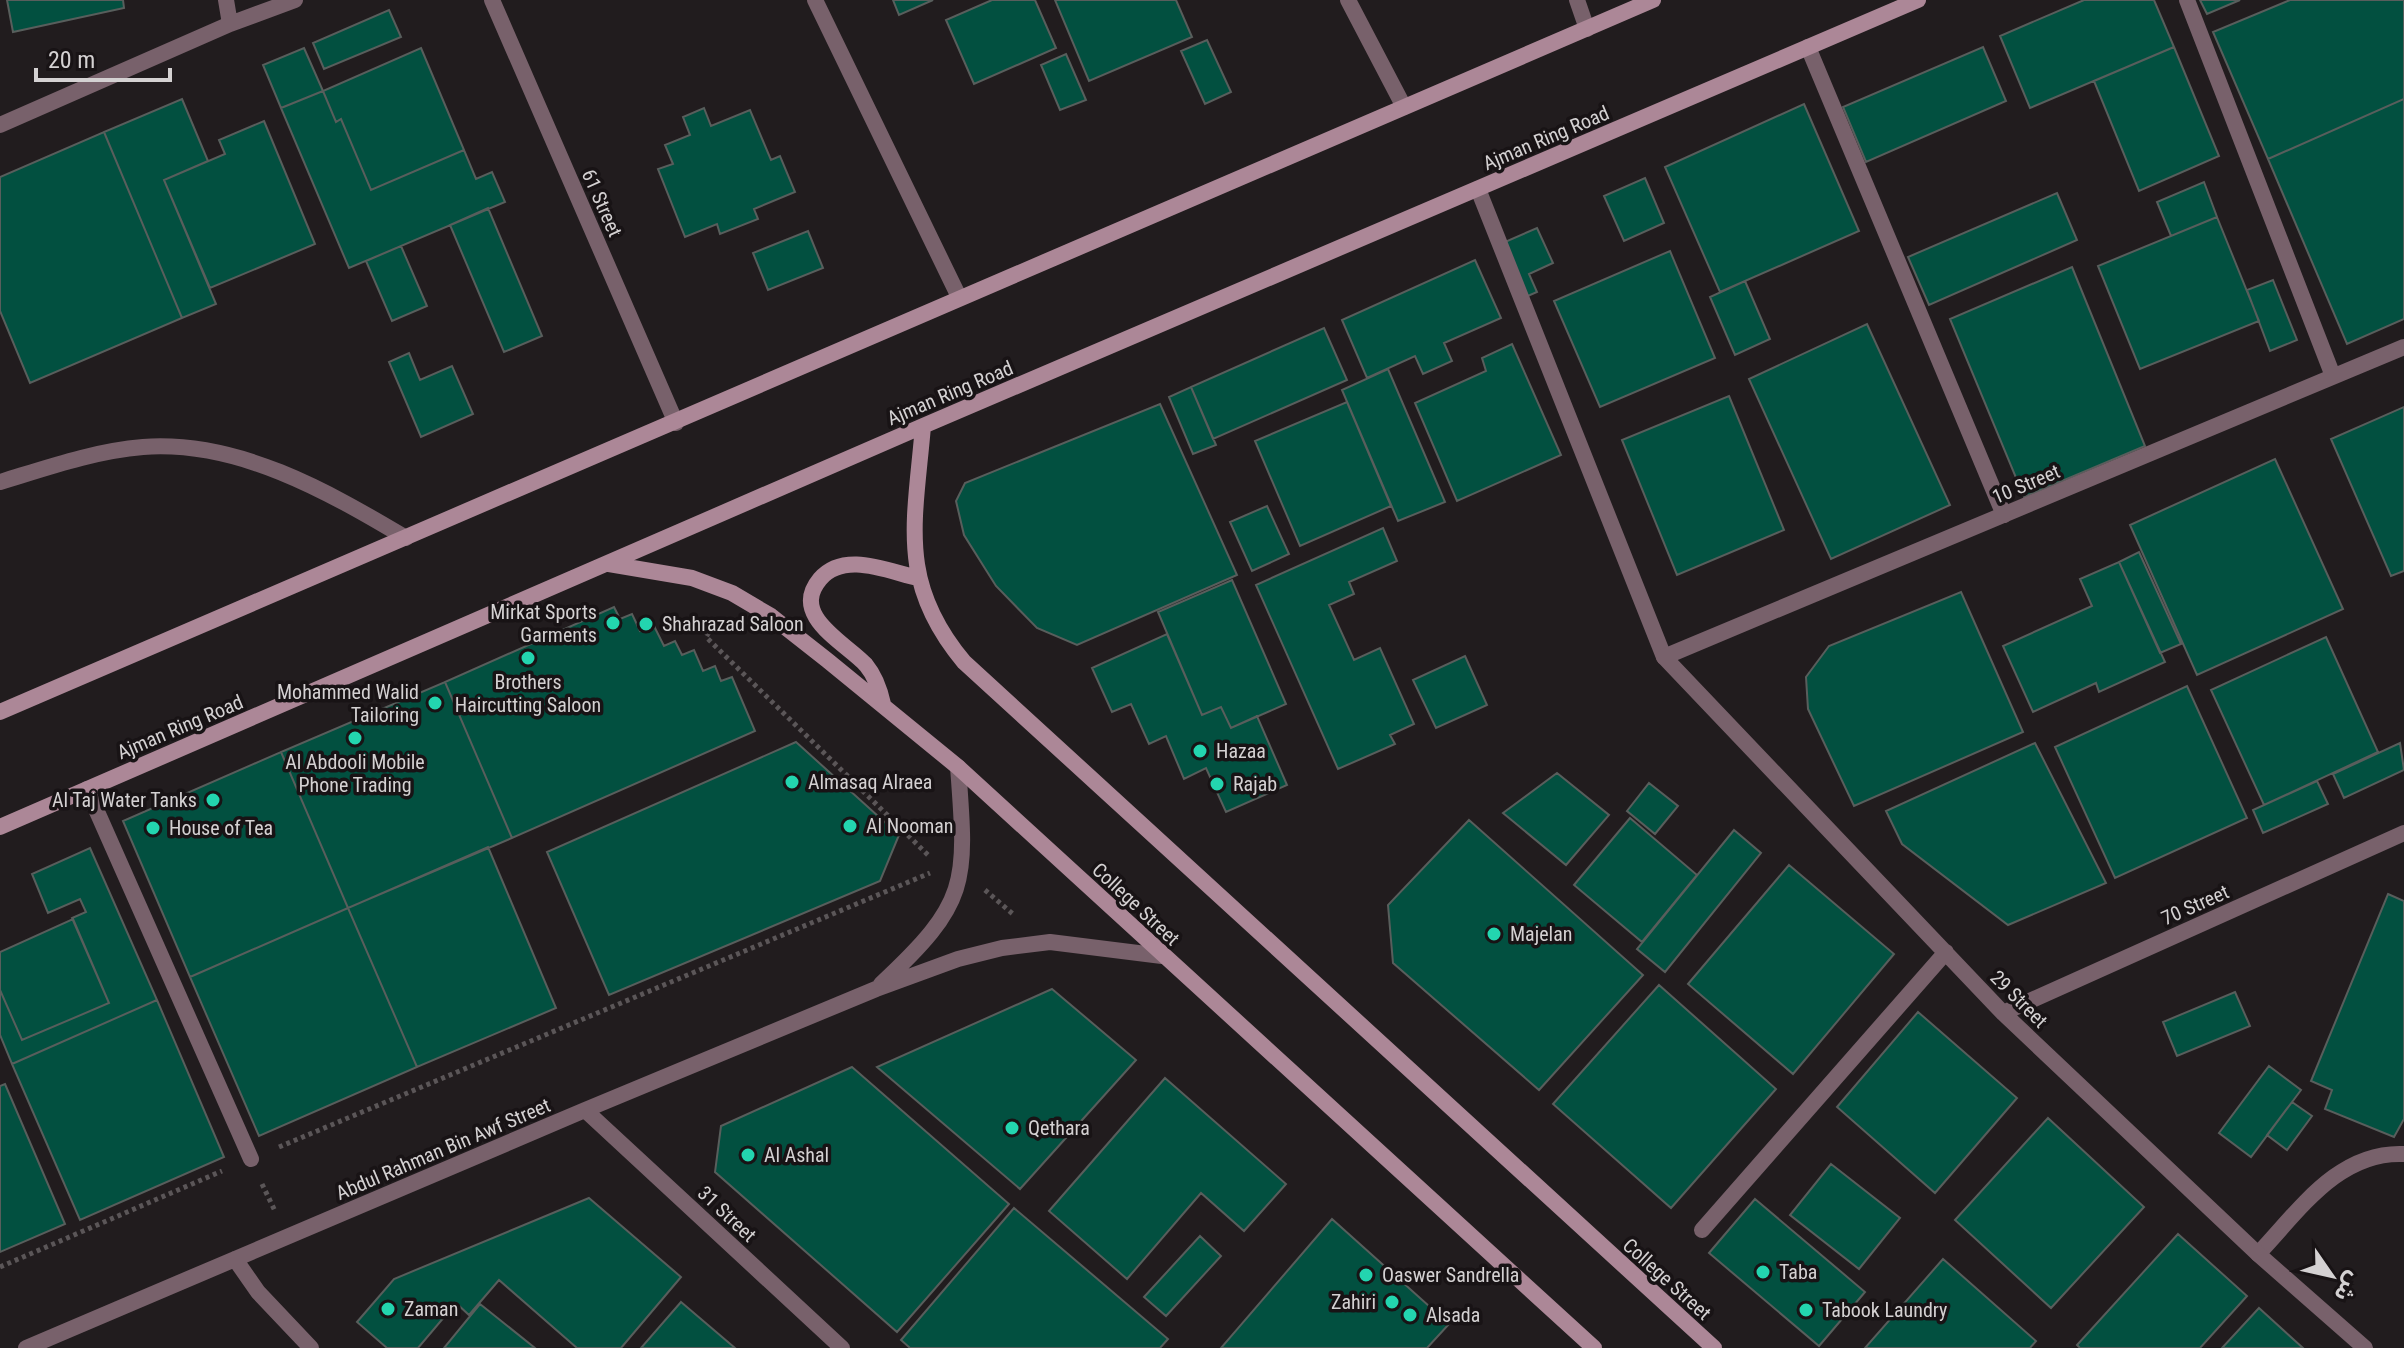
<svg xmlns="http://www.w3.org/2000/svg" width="2404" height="1348" font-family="'Roboto Condensed','Noto Sans Arabic',sans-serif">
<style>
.building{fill:#025040;stroke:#585e5c;stroke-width:2}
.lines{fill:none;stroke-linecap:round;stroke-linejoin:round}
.path{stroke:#5b5658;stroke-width:5;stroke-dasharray:4 4;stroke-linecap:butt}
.service{stroke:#78616b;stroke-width:16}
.minor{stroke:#78616b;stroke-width:16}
.secondary{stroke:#ac8797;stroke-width:16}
.poi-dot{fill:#23d5af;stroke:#181315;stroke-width:3}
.labels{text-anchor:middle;stroke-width:7;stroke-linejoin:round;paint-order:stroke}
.street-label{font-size:20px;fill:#d4d1d2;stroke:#181315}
.poi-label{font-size:20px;fill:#d4d1d2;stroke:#181315;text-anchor:start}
</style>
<rect width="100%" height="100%" fill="#211c1e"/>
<path class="building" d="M 7,0 L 123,0 L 124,8 L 13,32 Z
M 893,0 L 933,0 L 899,15 Z
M 992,0 L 1035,0 L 1056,48 L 974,84 L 946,20 Z
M 1055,0 L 1176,0 L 1192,37 L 1089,81 Z
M 2084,0 L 2154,0 L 2174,47 L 2030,108 L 2000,36 Z
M 2200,0 L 2240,0 L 2207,14 Z
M 2290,0 L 2404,0 L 2404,99 L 2268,159 L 2213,32 Z
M 389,10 L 401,37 L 324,69 L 313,43 Z
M 1207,40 L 1231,92 L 1205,104 L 1181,51 Z
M 1983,47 L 2006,101 L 1866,162 L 1843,107 Z
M 2174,47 L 2219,156 L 2139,191 L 2094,81 Z
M 304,48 L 323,91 L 281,108 L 263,65 Z
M 421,48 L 464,150 L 371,190 L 341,119 L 336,122 L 323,91 Z
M 1066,54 L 1086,100 L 1060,110 L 1041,65 Z
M 323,91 L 336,122 L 341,119 L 371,190 L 464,150 L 476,179 L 492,172 L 505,202 L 349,268 L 281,108 Z
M 182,99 L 208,161 L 164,180 L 216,304 L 182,318 L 104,132 Z
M 2404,99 L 2404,319 L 2347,344 L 2268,159 Z
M 1804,104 L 1859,231 L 1720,292 L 1665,167 Z
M 704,108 L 711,126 L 750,110 L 771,160 L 780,156 L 795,192 L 754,209 L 758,219 L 720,234 L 717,224 L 685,237 L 658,169 L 673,164 L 665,145 L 690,135 L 683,117 Z
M 264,121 L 315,244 L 210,288 L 164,180 L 225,154 L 219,140 Z
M 104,132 L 182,318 L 30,383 L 0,311 L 0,177 Z
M 1645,178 L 1664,223 L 1624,241 L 1604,196 Z
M 2204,182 L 2217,217 L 2171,236 L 2157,202 Z
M 2057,193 L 2077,240 L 1929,305 L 1908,257 Z
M 488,208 L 542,336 L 504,352 L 450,225 Z
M 2217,217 L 2259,321 L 2140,369 L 2098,266 Z
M 1537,228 L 1553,263 L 1529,274 L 1537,292 L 1521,299 L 1498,245 Z
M 808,231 L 823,268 L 768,290 L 753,253 Z
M 401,246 L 427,306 L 392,321 L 366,261 Z
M 1670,251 L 1715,358 L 1600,407 L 1554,301 Z
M 1475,260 L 1501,318 L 1444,343 L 1452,361 L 1423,374 L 1415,356 L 1367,378 L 1342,320 Z
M 2072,267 L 2145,446 L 2024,497 L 1950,319 Z
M 2273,280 L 2297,340 L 2270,351 L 2247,290 Z
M 1745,281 L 1770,339 L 1735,355 L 1710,297 Z
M 1867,324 L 1950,505 L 1831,559 L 1749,379 Z
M 1324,328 L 1347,380 L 1213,439 L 1191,387 Z
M 1512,344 L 1561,455 L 1457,501 L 1415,403 L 1486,371 L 1482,358 Z
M 409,353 L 420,380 L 452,366 L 473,414 L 421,437 L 389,362 Z
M 1388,369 L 1445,502 L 1398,521 L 1342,390 Z
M 1191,387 L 1216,445 L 1193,454 L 1169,397 Z
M 1729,396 L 1784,530 L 1677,575 L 1622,440 Z
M 1347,402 L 1391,506 L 1300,546 L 1255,441 Z
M 1160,404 L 1237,575 L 1077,645 L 1037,628 L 996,586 L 964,535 L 956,501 L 965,483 Z
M 2404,407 L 2404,571 L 2391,576 L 2331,439 Z
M 2275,459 L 2343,609 L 2197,675 L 2130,525 Z
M 1267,506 L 1289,554 L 1252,571 L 1230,522 Z
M 1383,528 L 1397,561 L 1349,582 L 1354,594 L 1329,605 L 1354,660 L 1380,648 L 1414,724 L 1390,735 L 1395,744 L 1338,769 L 1256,585 Z
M 2139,552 L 2181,644 L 2160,653 L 2119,562 Z
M 2119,562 L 2165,662 L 2099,692 L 2096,683 L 2033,712 L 2003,646 L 2092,606 L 2080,579 Z
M 1232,580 L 1286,704 L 1231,728 L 1221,707 L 1202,715 L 1158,612 Z
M 1961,592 L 2023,732 L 1854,806 L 1808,709 L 1806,677 L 1829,646 Z
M 614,607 L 620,619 L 632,614 L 640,631 L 654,626 L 664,646 L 675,641 L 682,655 L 694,650 L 703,671 L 715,666 L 721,681 L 732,677 L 755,731 L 512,838 L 445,682 Z
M 1167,634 L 1202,715 L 1221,707 L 1231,728 L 1257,716 L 1287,785 L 1226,812 L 1206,768 L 1184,779 L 1166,736 L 1149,744 L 1131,704 L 1112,712 L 1092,668 Z
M 2326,637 L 2378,752 L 2264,805 L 2211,690 Z
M 1465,656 L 1487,705 L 1436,728 L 1413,680 Z
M 445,682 L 512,838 L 348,908 L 281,752 Z
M 2187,686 L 2247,818 L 2115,878 L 2055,747 Z
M 796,742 L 899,835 L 880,881 L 609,995 L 547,852 Z
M 2035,743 L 2106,883 L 2008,925 L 1902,844 L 1886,811 Z
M 2400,743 L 2404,770 L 2344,798 L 2333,774 Z
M 281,752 L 348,908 L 190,977 L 123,821 Z
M 1557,773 L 1609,815 L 1566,865 L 1503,813 Z
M 2317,781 L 2328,804 L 2263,833 L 2253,810 Z
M 1649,783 L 1678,806 L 1655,834 L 1627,811 Z
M 1630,818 L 1697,875 L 1642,942 L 1574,885 Z
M 1469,820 L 1643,975 L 1539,1090 L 1393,963 L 1388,905 Z
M 1734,830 L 1761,853 L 1665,972 L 1637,949 Z
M 488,847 L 556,1008 L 417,1067 L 348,908 Z
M 90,848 L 157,1000 L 12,1064 L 0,1035 L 0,990 L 22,1040 L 109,1003 L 72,918 L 86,912 L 80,899 L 48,913 L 32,874 Z
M 1789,865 L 1894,954 L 1793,1074 L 1688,984 Z
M 2388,894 L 2404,901 L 2404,1119 L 2394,1137 L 2325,1109 L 2332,1090 L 2311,1081 Z
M 348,908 L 417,1067 L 259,1136 L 190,977 Z
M 73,919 L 109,1003 L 22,1040 L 0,990 L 0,952 Z
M 1659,985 L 1776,1089 L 1671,1208 L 1553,1104 Z
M 1052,989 L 1136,1060 L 1020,1189 L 877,1067 Z
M 2235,992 L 2250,1026 L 2177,1056 L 2163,1022 Z
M 157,1000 L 224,1157 L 80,1220 L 12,1064 Z
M 1918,1012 L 2017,1098 L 1935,1193 L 1837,1107 Z
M 2269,1066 L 2301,1090 L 2251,1157 L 2219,1133 Z
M 852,1067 L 1009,1204 L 897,1332 L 715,1172 L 721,1126 Z
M 1165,1078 L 1286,1184 L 1244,1231 L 1201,1193 L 1127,1279 L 1049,1211 Z
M 5,1084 L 65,1224 L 0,1252 L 0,1086 Z
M 2292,1102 L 2312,1116 L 2287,1150 L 2267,1135 Z
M 2048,1118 L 2144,1207 L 2051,1308 L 1955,1220 Z
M 1831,1164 L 1900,1218 L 1859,1269 L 1790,1215 Z
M 589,1198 L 681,1277 L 621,1348 L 577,1348 L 499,1280 L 469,1315 L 456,1303 L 418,1348 L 387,1348 L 357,1322 L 394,1279 Z
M 1755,1199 L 1865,1292 L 1819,1346 L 1709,1253 Z
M 1014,1208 L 1168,1339 L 1160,1348 L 910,1348 L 901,1340 Z
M 1332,1219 L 1449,1324 L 1427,1348 L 1221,1348 Z
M 2178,1234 L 2247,1296 L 2200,1348 L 2080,1348 L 2077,1345 Z
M 1200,1236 L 1221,1256 L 1166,1316 L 1144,1297 Z
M 1943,1259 L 2036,1341 L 2030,1348 L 1865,1348 Z
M 681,1302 L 735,1348 L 641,1348 Z
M 480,1304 L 535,1348 L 444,1348 Z
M 2259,1308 L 2303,1348 L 2222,1348 Z"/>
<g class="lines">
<path class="path" d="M 717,619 L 706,637 L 929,856
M 985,890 L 1014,915
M 279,1147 L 930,873
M 262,1184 L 275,1211
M 0,1267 L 222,1171"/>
<path class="service" d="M 1348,0 L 1404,107
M 1808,47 L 2004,515
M 1478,189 L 1664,657
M 0,482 C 46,468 94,451 143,447 C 238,440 327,491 406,538
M 87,789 L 251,1159
M 2258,1254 C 2299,1211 2338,1151 2404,1154"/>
<path class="minor" d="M 226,0 L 230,24
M 492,0 L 676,423
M 815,0 L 959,297
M 1577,0 L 1587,29
M 2187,0 L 2333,376
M 0,125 L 230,24 L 295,0
M 881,984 C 969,902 967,884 958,767
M 2003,1013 L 2404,833
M 585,1110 L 842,1348
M 1702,1230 L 1946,952
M 235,1259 L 258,1292 L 311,1348
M 26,1348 L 585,1110 L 876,989 L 958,959 L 1002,948 L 1050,942 L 1162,956
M 2365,1348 L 2258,1254 L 2003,1013 L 1664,657 L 2404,347"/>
<path class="secondary" d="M 923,426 C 915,522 897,582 964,662 L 1714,1348
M 609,564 L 692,578 L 732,593 L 771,616 L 827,660 L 958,767 L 1594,1348
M 883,704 C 880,690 876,677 866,665 C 846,643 789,616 820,579 C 844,551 887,571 918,578
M 0,712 L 1653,0
M 0,827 L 923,426 L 1918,0"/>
</g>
<g class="poi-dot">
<circle cx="613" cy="623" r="8"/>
<circle cx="646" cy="624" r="8"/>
<circle cx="528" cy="658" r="8"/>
<circle cx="435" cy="703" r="8"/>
<circle cx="355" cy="738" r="8"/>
<circle cx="1200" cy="751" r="8"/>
<circle cx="792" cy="782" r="8"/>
<circle cx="1217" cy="784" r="8"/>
<circle cx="213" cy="800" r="8"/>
<circle cx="850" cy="826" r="8"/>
<circle cx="153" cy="828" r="8"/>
<circle cx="1494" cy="934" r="8"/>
<circle cx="1012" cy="1128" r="8"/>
<circle cx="748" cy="1155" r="8"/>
<circle cx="1763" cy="1272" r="8"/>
<circle cx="1366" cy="1275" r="8"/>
<circle cx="1392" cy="1302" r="8"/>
<circle cx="388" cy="1309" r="8"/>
<circle cx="1806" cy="1310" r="8"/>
<circle cx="1410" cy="1315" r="8"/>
</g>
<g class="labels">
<g class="street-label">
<text transform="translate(1546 138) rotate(-23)" y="7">Ajman Ring Road</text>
<text transform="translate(602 203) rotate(66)" y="7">61 Street</text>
<text transform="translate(950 393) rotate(-23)" y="7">Ajman Ring Road</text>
<text transform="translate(2026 484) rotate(-23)" y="7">10 Street</text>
<text transform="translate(180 727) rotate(-23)" y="7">Ajman Ring Road</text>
<text transform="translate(1136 904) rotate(43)" y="7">College Street</text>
<text transform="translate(2195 905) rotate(-24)" y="7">70 Street</text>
<text transform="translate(2019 999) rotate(45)" y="7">29 Street</text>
<text transform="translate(443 1149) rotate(-23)" y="7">Abdul Rahman Bin Awf Street</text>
<text transform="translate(727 1214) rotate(43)" y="7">31 Street</text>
<text transform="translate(1667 1279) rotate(42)" y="7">College Street</text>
</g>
<g class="poi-label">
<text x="597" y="619" text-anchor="end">Mirkat Sports<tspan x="597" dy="23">Garments</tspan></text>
<text x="662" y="631">Shahrazad Saloon</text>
<text x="528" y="689" text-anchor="middle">Brothers<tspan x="528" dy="23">Haircutting Saloon</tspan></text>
<text x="419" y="699" text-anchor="end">Mohammed Walid<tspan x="419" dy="23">Tailoring</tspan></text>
<text x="1216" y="758">Hazaa</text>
<text x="355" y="769" text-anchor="middle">Al Abdooli Mobile<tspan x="355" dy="23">Phone Trading</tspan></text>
<text x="808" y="789">Almasaq Alraea</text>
<text x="1233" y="791">Rajab</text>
<text x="197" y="807" text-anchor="end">Al Taj Water Tanks</text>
<text x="866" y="833">Al Nooman</text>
<text x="169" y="835">House of Tea</text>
<text x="1510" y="941">Majelan</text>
<text x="1028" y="1135">Qethara</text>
<text x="764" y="1162">Al Ashal</text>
<text x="1779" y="1279">Taba</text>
<text x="1382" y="1282">Oaswer Sandrella</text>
<text x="1376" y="1309" text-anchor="end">Zahiri</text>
<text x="404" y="1316">Zaman</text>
<text x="1822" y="1317">Tabook Laundry</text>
<text x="1426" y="1322">Alsada</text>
</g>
</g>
<g transform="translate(2332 1276) rotate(124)" stroke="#181315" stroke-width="6" paint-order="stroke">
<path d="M0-6L14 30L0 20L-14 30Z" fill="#d4d1d2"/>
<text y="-12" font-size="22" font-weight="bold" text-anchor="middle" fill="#d4d1d2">ش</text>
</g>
<path d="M36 68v12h134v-12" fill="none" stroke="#d4d1d2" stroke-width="4"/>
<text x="48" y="68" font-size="24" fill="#d4d1d2" stroke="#181315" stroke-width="6" paint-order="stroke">20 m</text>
</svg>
